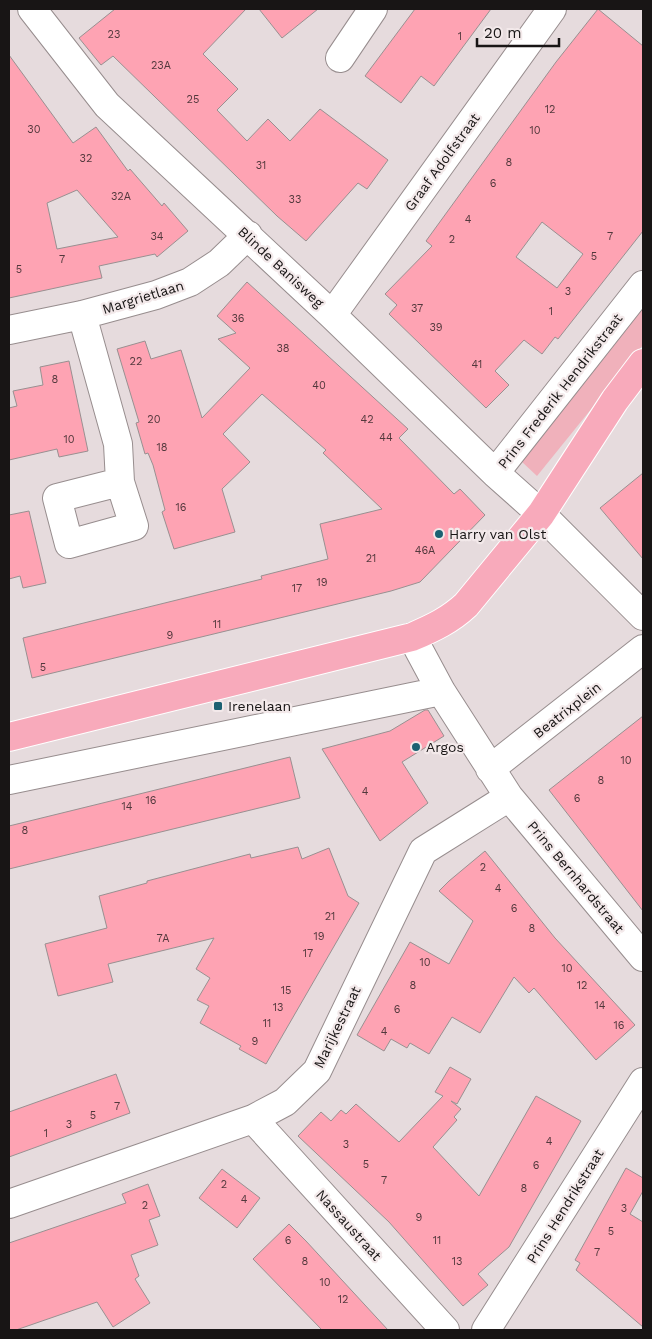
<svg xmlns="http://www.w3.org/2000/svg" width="652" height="1339" font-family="'Work Sans',sans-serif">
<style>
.green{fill:#f0b1bb}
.building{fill:#fea3b3;stroke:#999091;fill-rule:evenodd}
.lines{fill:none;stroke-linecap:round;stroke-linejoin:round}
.minor-casing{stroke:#978d8e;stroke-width:30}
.major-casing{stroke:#fff;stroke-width:30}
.minor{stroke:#fff;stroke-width:28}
.major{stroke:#f8aabb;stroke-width:28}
.poi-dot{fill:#1c6172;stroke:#f3e9ea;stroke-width:2}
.labels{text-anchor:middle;stroke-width:4.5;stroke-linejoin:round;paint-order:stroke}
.number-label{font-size:11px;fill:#52383c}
.street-label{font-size:14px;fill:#181515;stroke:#f3e9ea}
.poi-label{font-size:14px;fill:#181515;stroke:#f3e9ea;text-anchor:start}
</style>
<rect width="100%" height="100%" fill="#e6dbdd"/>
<path class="green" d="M 643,303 L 643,345 L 537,476 L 520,460 Z"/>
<path class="building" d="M 115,9 L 246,9 L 203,54 L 238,89 L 217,110 L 247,141 L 268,119 L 290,141 L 320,109 L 388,160 L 367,189 L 358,183 L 306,241 L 277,216 L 113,56 L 101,65 L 79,38 Z
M 259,9 L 318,9 L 282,38 Z
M 415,9 L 491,9 L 434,86 L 421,76 L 401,103 L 365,76 Z
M 598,9 L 643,46 L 643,231 L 558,339 L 555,337 L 542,354 L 524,340 L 495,371 L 509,385 L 486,408 L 389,314 L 397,305 L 385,294 L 432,246 L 426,241 L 556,62 ZM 542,222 L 583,254 L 557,288 L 516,257 Z
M 9,55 L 73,143 L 96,127 L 128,171 L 130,169 L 162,206 L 164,203 L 188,231 L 157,257 L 155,254 L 99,266 L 102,278 L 9,298 ZM 77,190 L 118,237 L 57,249 L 47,203 Z
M 247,282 L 408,429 L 399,438 L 454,494 L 460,489 L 485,515 L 420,582 L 391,591 L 32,678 L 23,638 L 262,579 L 261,576 L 328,559 L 320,524 L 382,509 L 323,453 L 326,450 L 262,394 L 223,434 L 250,462 L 222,489 L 235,532 L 174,549 L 162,512 L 165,510 L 153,465 L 148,453 L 145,454 L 136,423 L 139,422 L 117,349 L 145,341 L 151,359 L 181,350 L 202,418 L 250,368 L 218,339 L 236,333 L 217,316 Z
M 69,361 L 88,451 L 59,457 L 57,449 L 9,460 L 9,408 L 17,406 L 13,391 L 43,385 L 40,367 Z
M 643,473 L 643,559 L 600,508 Z
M 29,511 L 46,583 L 23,588 L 20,576 L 9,579 L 9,515 Z
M 425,710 L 428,710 L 444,736 L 402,762 L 428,803 L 380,841 L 322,749 L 390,731 Z
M 643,716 L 643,911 L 549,790 Z
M 290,757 L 300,798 L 9,869 L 9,826 Z
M 298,847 L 302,859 L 329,848 L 348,896 L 359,903 L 266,1064 L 239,1049 L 241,1046 L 200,1023 L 209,1006 L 197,1000 L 210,978 L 196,969 L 214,938 L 108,964 L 113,982 L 58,996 L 45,944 L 107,928 L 99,896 L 147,883 L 147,881 L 250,854 L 251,858 Z
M 485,851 L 555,938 L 635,1025 L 596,1060 L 534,988 L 529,993 L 514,977 L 480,1033 L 452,1017 L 429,1054 L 410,1043 L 407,1048 L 391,1039 L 384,1051 L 357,1035 L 410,942 L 449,964 L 473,921 L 439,891 L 449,881 Z
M 450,1067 L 471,1079 L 457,1104 L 451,1101 L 461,1109 L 454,1117 L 457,1120 L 433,1147 L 479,1196 L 536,1096 L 581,1121 L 509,1247 L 478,1274 L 488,1285 L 463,1306 L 389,1222 L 298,1136 L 321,1112 L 331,1121 L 341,1110 L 346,1114 L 356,1104 L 399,1142 L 443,1096 L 435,1092 Z
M 116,1074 L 130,1113 L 9,1157 L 9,1112 Z
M 626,1168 L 643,1178 L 643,1191 L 630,1214 L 643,1222 L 643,1327 L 576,1270 L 580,1263 L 575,1260 Z
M 222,1169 L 260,1198 L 237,1228 L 199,1198 Z
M 148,1184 L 160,1216 L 149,1220 L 158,1245 L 131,1255 L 139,1276 L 135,1279 L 150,1303 L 113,1327 L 97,1302 L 16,1330 L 9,1330 L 9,1243 L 126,1203 L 122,1194 Z
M 289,1224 L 306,1241 L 388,1330 L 322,1330 L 253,1259 Z"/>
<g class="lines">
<defs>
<path id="minor" d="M 32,9 L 107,105 L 332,315 L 495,473 L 541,514 L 643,616
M 340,58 L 373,9
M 82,315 L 118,444 L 120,482 L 134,526 L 69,544 L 57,498 L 120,482
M 332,315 L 552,9
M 9,330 L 82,315 L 156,295 L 190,282 L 219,263 L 248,235
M 495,473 L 643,285
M 412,637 L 441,691 L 509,797 L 643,957
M 490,769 L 643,649
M 9,780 L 441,691
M 253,1119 L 445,1330
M 9,1204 L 253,1119 L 285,1102 L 317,1071 L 423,851 L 509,797
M 486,1330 L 643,1082"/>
<path id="major" d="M 9,737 L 412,637 C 433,628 450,620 466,605 L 541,514 L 615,400 L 643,363"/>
</defs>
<use href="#minor" class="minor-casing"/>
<use href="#major" class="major-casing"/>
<use href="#minor" class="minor"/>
<use href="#major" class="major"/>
</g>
<g class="poi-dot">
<circle cx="439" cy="534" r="5"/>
<rect x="213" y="701" width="10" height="10" rx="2.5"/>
<circle cx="416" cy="747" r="5"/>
</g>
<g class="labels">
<g class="number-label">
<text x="114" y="38">23</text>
<text x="460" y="40">1</text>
<text x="161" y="69">23A</text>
<text x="193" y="103">25</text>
<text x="550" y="113">12</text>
<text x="34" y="133">30</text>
<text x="535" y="134">10</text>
<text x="86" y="162">32</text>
<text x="509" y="166">8</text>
<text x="261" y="169">31</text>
<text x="493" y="187">6</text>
<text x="121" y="200">32A</text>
<text x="295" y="203">33</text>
<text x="468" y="223">4</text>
<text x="157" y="240">34</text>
<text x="610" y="240">7</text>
<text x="452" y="243">2</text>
<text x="594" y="260">5</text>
<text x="62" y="263">7</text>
<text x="19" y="273">5</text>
<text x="568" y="295">3</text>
<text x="417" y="312">37</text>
<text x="551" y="315">1</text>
<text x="238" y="322">36</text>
<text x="436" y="331">39</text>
<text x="283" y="352">38</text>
<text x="136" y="365">22</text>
<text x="477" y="368">41</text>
<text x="55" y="383">8</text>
<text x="319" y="389">40</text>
<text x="154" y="423">20</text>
<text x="367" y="423">42</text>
<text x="386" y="441">44</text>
<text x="69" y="443">10</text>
<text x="162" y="451">18</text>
<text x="181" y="511">16</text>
<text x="425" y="554">46A</text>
<text x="371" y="562">21</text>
<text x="322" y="586">19</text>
<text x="297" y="592">17</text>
<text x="217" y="628">11</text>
<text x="170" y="639">9</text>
<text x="43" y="671">5</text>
<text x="626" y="764">10</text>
<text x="601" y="784">8</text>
<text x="365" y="795">4</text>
<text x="577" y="802">6</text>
<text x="151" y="804">16</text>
<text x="127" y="810">14</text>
<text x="25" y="834">8</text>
<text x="483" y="871">2</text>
<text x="498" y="892">4</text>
<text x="514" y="912">6</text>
<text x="330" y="920">21</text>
<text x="532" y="932">8</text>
<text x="319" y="940">19</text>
<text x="163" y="942">7A</text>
<text x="308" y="957">17</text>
<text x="425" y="966">10</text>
<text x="567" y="972">10</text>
<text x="413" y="989">8</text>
<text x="582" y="989">12</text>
<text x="286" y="994">15</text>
<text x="600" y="1009">14</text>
<text x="278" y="1011">13</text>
<text x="397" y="1013">6</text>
<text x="267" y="1027">11</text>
<text x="619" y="1029">16</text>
<text x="384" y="1035">4</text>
<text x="255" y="1045">9</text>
<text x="117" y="1110">7</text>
<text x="93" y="1119">5</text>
<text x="69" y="1128">3</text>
<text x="46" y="1137">1</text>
<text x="549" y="1145">4</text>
<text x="346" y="1148">3</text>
<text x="366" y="1168">5</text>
<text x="536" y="1169">6</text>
<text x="384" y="1184">7</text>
<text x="224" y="1188">2</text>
<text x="524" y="1192">8</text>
<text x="244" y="1203">4</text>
<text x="145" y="1209">2</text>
<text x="624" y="1212">3</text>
<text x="419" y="1221">9</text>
<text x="611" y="1235">5</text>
<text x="288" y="1244">6</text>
<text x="437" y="1244">11</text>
<text x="597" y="1256">7</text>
<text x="305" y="1265">8</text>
<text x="457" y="1265">13</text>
<text x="325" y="1286">10</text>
<text x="343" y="1303">12</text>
</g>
<g class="street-label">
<text transform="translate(442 162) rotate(-54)" y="5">Graaf Adolfstraat</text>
<text transform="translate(281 267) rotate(43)" y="5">Blinde Banisweg</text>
<text transform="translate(143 297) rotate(-17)" y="5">Margrietlaan</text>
<text transform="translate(560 391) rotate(-52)" y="5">Prins Frederik Hendrikstraat</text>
<text transform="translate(567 710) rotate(-38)" y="5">Beatrixplein</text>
<text transform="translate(576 877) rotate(50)" y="5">Prins Bernhardstraat</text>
<text transform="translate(337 1027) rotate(-64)" y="5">Marijkestraat</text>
<text transform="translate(565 1206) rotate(-58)" y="5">Prins Hendrikstraat</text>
<text transform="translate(349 1225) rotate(48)" y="5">Nassaustraat</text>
</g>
<g class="poi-label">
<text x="449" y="539">Harry van Olst</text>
<text x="228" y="711">Irenelaan</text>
<text x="426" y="752">Argos</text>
</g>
</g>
<rect width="652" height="1339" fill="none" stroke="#181515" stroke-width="20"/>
<path d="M477 38v8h82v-8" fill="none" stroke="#181515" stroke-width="2.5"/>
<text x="484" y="38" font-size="15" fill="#181515" stroke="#f3e9ea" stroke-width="4" paint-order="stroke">20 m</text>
</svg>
